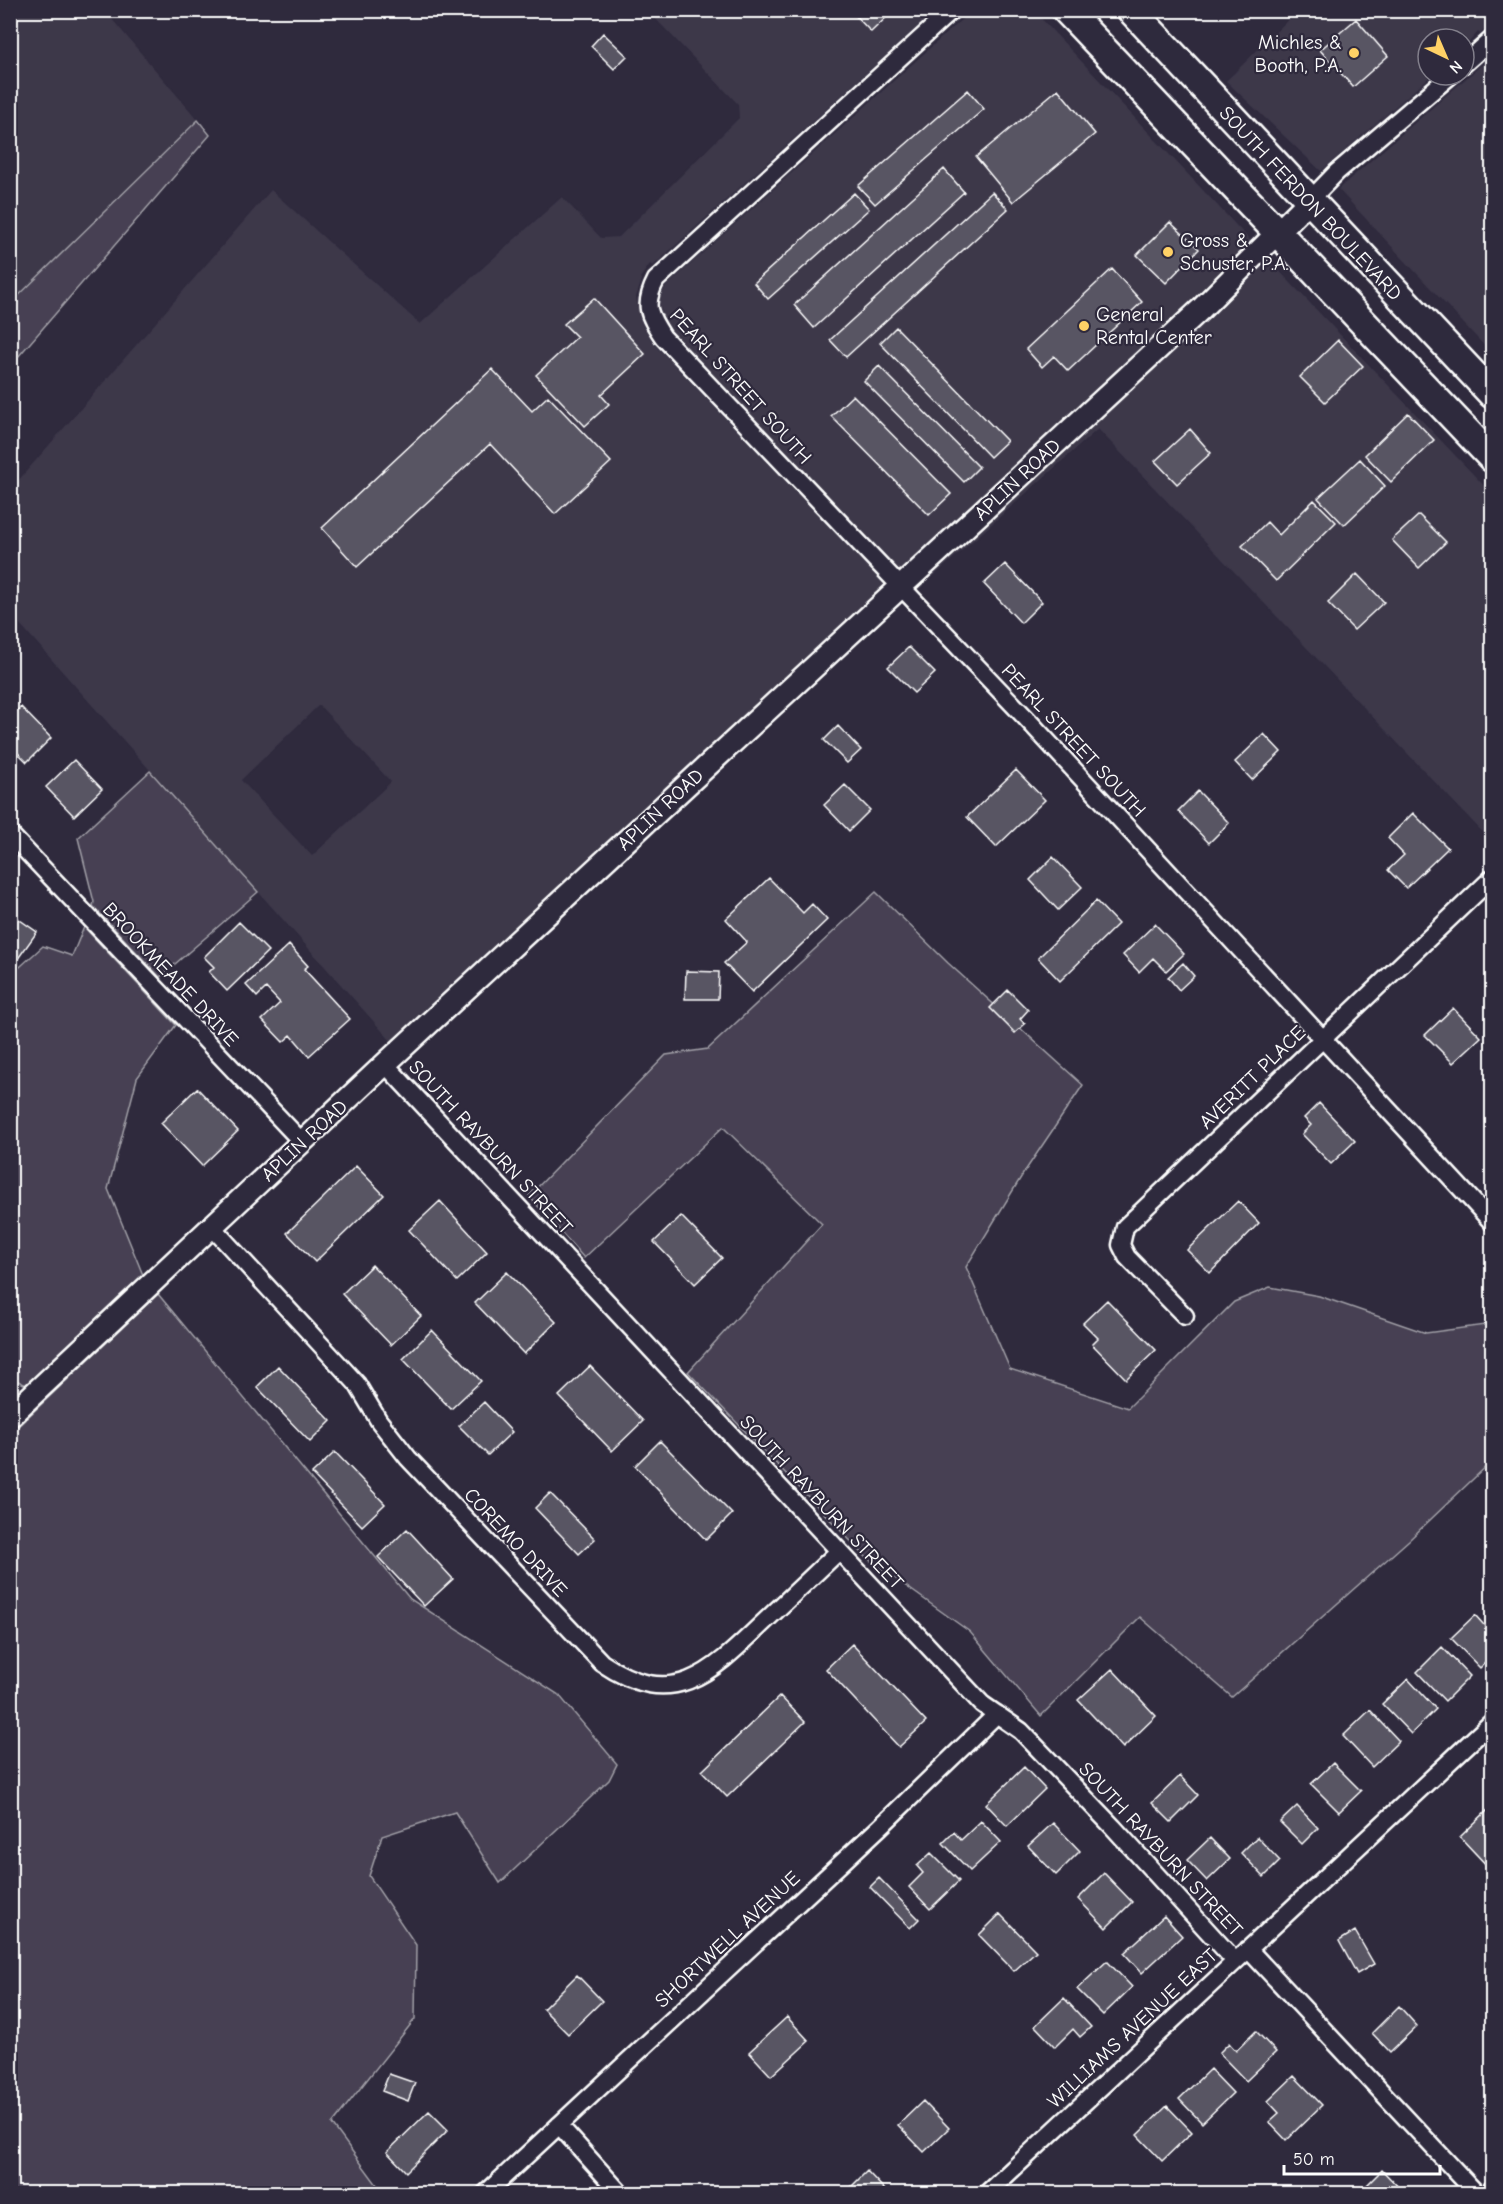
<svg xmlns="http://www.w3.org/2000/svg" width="1503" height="2204" font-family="'Comic Neue',sans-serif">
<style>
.built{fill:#3c3749;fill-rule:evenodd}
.green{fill:#464152;stroke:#a2a0a8;stroke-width:1.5}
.building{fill:#595564;stroke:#fff;stroke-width:1.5}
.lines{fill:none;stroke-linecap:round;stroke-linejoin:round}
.minor-casing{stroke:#fff;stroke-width:21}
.tertiary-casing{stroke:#fff;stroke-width:26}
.primary-casing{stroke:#fff;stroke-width:32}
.minor{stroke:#2f2a3d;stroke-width:16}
.tertiary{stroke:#2f2a3d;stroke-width:21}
.primary{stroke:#2f2a3d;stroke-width:27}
.poi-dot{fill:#ffd166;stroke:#2f2a3d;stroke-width:2}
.labels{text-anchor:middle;stroke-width:4.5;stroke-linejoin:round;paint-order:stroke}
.poi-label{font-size:20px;fill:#fff;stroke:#2f2a3d;text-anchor:start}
.street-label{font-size:20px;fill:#fff;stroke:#2f2a3d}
</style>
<rect width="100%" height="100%" fill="#2f2a3d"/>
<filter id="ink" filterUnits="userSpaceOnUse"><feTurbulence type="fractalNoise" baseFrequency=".0167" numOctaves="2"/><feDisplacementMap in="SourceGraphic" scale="12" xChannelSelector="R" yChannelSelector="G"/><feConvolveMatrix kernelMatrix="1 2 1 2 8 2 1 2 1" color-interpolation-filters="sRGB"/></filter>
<g filter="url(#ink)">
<path class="built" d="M 11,11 L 105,11 L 198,120 L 11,303 Z
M 648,11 L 935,11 L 653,266 L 650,264 L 640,278 L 642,280 L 636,297 L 642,324 L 655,345 L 885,585 L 391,1041 L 11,614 L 10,490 L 271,190 L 420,324 L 562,197 L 601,238 L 619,237 L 739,118 L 738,104 ZM 319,705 L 391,782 L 312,856 L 241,780 Z
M 971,11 L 1034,11 L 1251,241 L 1193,301 L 900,571 L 671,331 L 662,316 L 659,300 L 665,287 Z
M 1297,11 L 1492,11 L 1492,23 L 1480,34 L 1478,32 L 1464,48 L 1464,39 L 1428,39 L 1428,75 L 1432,75 L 1321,171 L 1226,81 Z
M 1485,62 L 1492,68 L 1492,354 L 1338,189 Z
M 1268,259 L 1492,494 L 1492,842 L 1098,429 L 918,590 L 917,589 L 1209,318 Z"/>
<path class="green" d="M 198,120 L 210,135 L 11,365 L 11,303 Z
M 150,771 L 258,892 L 160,977 L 93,906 L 94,902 L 78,838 Z
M 876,892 L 948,963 L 1083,1085 L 1023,1174 L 966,1267 L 1010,1369 L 1128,1408 L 1234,1302 L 1270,1287 L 1319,1296 L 1426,1333 L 1492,1324 L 1492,1461 L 1409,1540 L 1232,1697 L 1140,1617 L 1041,1716 L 970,1632 L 868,1559 L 688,1372 L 822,1224 L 723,1127 L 584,1258 L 529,1196 L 666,1055 L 708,1049 Z
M 84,927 L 176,1025 L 137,1078 L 108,1189 L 143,1275 L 26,1385 L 10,1377 L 11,975 L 43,946 L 72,956 Z
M 158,1294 L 410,1599 L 559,1695 L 617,1764 L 609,1780 L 500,1883 L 455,1812 L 382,1836 L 369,1876 L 416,1945 L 415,2019 L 332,2124 L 383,2193 L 11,2193 L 11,1433 Z"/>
<path class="building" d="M 850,10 L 894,10 L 871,32 Z
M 1356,19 L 1388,56 L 1353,87 L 1320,50 Z
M 603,33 L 627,56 L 614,69 L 591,46 Z
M 1058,89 L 1095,134 L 1013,202 L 976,157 Z
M 968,90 L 984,109 L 875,204 L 858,186 Z
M 944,169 L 964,192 L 814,328 L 794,305 Z
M 992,192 L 1008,209 L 846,357 L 830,340 Z
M 854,193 L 869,209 L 768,299 L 754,283 Z
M 1170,222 L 1199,249 L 1166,283 L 1137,255 Z
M 1112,269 L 1142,302 L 1068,371 L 1054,356 L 1042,367 L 1026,349 Z
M 594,298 L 645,354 L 601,395 L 609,404 L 585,426 L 536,375 L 577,337 L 564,324 Z
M 896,327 L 1007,441 L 990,457 L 880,343 Z
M 1338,340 L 1363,366 L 1325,402 L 1300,377 Z
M 879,366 L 979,467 L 964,482 L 864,381 Z
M 492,369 L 532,411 L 548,396 L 611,462 L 555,514 L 490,444 L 357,567 L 322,528 Z
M 853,395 L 951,494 L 929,515 L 831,416 Z
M 1408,413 L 1434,440 L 1391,482 L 1365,455 Z
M 1190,429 L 1211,453 L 1177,484 L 1155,461 Z
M 1360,459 L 1385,486 L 1344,525 L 1318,498 Z
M 1314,500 L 1336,522 L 1276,581 L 1242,546 L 1267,522 L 1279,535 Z
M 1419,515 L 1446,542 L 1419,568 L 1392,540 Z
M 1005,564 L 1042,602 L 1021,623 L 984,584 Z
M 1357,574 L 1384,602 L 1354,630 L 1328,603 Z
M 909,647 L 935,673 L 914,693 L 888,667 Z
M 21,707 L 51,738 L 27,762 L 10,745 L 10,717 Z
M 838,726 L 861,750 L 847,763 L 824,740 Z
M 1264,734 L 1281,752 L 1252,780 L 1235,762 Z
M 74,760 L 102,789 L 74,816 L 46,787 Z
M 1016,770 L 1045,800 L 996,847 L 967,817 Z
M 845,785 L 870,810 L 849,831 L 824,805 Z
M 1198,791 L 1229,823 L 1209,843 L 1178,811 Z
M 1413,813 L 1448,848 L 1406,888 L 1388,870 L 1404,855 L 1388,838 Z
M 1053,857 L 1082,887 L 1058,910 L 1030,880 Z
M 769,878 L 803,913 L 812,904 L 827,920 L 752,992 L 724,963 L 747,942 L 726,919 Z
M 1096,901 L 1118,924 L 1060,981 L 1038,958 Z
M 10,913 L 37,932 L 17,960 L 10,955 Z
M 239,922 L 268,951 L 227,991 L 209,972 L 214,967 L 204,957 Z
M 1155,924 L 1184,954 L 1166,971 L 1153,958 L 1139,972 L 1123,955 Z
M 289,945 L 308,966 L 304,969 L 350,1019 L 309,1056 L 291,1035 L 283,1042 L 262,1020 L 280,1003 L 266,988 L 257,997 L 246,985 Z
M 1183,963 L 1194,976 L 1179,990 L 1168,977 Z
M 686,971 L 719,972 L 718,999 L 685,999 Z
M 1008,990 L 1028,1010 L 1020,1019 L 1025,1024 L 1015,1033 L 990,1008 Z
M 1453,1008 L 1481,1037 L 1453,1063 L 1425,1035 Z
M 197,1088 L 238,1131 L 202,1166 L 161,1123 Z
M 1319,1103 L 1355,1141 L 1331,1164 L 1302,1134 L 1311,1125 L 1304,1118 Z
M 356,1166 L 384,1195 L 315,1262 L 287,1233 Z
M 440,1201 L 487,1252 L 457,1281 L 409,1230 Z
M 1238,1201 L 1259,1223 L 1210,1273 L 1187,1250 Z
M 681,1216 L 722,1258 L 695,1284 L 654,1242 Z
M 372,1265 L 421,1316 L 391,1345 L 342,1294 Z
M 507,1272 L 556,1322 L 524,1354 L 475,1303 Z
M 1107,1300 L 1156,1350 L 1126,1379 L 1092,1344 L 1098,1338 L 1083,1323 Z
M 432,1330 L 481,1381 L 451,1409 L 403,1359 Z
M 278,1366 L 331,1421 L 310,1442 L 257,1387 Z
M 590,1366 L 643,1421 L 612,1451 L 559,1396 Z
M 484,1402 L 512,1432 L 488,1455 L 459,1426 Z
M 660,1441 L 732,1514 L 706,1540 L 635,1466 Z
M 335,1452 L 385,1504 L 362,1526 L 312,1474 Z
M 550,1493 L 595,1539 L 579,1554 L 535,1508 Z
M 407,1529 L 453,1579 L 424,1606 L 378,1557 Z
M 1475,1615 L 1492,1634 L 1492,1656 L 1480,1668 L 1451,1638 Z
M 852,1644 L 926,1722 L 899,1747 L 826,1669 Z
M 1442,1647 L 1470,1676 L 1445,1701 L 1417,1672 Z
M 1112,1669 L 1156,1716 L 1123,1748 L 1078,1700 Z
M 1408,1679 L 1436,1709 L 1411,1734 L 1382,1704 Z
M 780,1696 L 805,1722 L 727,1797 L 702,1771 Z
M 1370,1710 L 1399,1741 L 1372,1767 L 1343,1736 Z
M 1333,1763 L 1361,1791 L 1339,1812 L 1311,1784 Z
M 1024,1767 L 1045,1789 L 1007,1826 L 986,1804 Z
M 1180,1776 L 1198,1795 L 1171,1822 L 1152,1803 Z
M 1297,1806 L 1318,1828 L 1302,1844 L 1280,1822 Z
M 1489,1809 L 1492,1813 L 1492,1871 L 1460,1837 Z
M 981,1821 L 1001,1842 L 970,1871 L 943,1843 L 954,1832 L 961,1840 Z
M 1053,1823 L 1080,1851 L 1056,1875 L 1028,1846 Z
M 1257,1837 L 1280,1861 L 1264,1877 L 1241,1853 Z
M 1210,1838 L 1230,1859 L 1207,1881 L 1187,1860 Z
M 931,1853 L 959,1881 L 930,1909 L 909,1887 L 923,1873 L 917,1866 Z
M 1104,1873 L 1132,1902 L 1106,1928 L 1078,1899 Z
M 879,1878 L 919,1919 L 910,1928 L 870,1887 Z
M 1000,1914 L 1036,1951 L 1014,1971 L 979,1935 Z
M 1164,1916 L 1182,1936 L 1142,1973 L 1124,1953 Z
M 1355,1931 L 1374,1964 L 1357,1974 L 1339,1941 Z
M 1107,1961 L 1132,1987 L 1103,2015 L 1077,1989 Z
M 577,1975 L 602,2001 L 568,2034 L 543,2009 Z
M 1064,1998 L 1091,2027 L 1080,2037 L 1073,2029 L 1055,2047 L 1035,2026 Z
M 1399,2006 L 1417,2026 L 1390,2052 L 1372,2033 Z
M 787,2017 L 809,2041 L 771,2076 L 749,2052 Z
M 1256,2031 L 1276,2052 L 1246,2081 L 1219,2053 L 1229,2043 L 1236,2051 Z
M 1210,2069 L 1233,2093 L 1202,2123 L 1179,2099 Z
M 389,2074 L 415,2083 L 408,2101 L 382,2091 Z
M 1294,2076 L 1322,2105 L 1286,2140 L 1269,2122 L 1279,2113 L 1268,2101 Z
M 923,2101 L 949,2128 L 924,2152 L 898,2125 Z
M 1167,2106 L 1192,2132 L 1162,2161 L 1137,2135 Z
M 429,2111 L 448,2130 L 406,2172 L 387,2152 Z
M 1382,2170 L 1405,2194 L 1358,2194 Z
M 867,2171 L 885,2190 L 882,2194 L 844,2194 Z"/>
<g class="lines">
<defs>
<path id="minor" d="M 952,10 L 656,280 C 643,305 648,314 663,337 L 1026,718 L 1492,1222
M 1464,64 L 1492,39
M 1309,201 L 1337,172 L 1451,75
M 10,834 L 302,1142
M 385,1064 L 982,1704 L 1021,1731 L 1113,1827 L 1235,1961
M 212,1227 L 357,1384 L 379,1421 L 408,1458 L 602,1663 C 673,1711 710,1674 763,1623 C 788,1599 814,1575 839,1551
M 1185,1316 L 1127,1257 L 1121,1245 L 1125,1227 L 1492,878
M 1248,1949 L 1477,2194
M 559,2125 L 621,2194
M 485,2194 L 880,1827 L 997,1714
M 986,2194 L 1492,1722
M 1488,2194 L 1492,2189"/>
<path id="tertiary" d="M 10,1416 L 385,1064 L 1201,309 L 1309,201"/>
<path id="primary" d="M 1066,10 L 1492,458
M 1131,10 L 1492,394"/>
</defs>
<use href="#minor" class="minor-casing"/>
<use href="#tertiary" class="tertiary-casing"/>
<use href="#primary" class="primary-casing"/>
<use href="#minor" class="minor"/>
<use href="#tertiary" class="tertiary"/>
<use href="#primary" class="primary"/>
</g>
</g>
<g class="poi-dot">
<circle cx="1354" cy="53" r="6"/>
<circle cx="1168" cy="252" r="6"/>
<circle cx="1084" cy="326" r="6"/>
</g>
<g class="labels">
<g class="poi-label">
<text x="1342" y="49" text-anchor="end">Michles &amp;<tspan x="1342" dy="23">Booth, P.A.</tspan></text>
<text x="1180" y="247">Gross &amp;<tspan x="1180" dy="23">Schuster, P.A.</tspan></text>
<text x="1096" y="321">General<tspan x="1096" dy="23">Rental Center</tspan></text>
</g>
<g class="street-label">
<text transform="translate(1311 203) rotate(47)" y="7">SOUTH FERDON BOULEVARD</text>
<text transform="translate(741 386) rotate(48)" y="7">PEARL STREET SOUTH</text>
<text transform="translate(1017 479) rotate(-43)" y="7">APLIN ROAD</text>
<text transform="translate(1074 740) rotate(47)" y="7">PEARL STREET SOUTH</text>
<text transform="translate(660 809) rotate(-43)" y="7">APLIN ROAD</text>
<text transform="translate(171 974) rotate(47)" y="7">BROOKMEADE DRIVE</text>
<text transform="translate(1252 1077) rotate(-44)" y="7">AVERITT PLACE</text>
<text transform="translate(304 1140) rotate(-43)" y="7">APLIN ROAD</text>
<text transform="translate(491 1147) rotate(47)" y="7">SOUTH RAYBURN STREET</text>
<text transform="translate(822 1502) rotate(47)" y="7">SOUTH RAYBURN STREET</text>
<text transform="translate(516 1542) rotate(47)" y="7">COREMO DRIVE</text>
<text transform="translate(1161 1849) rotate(47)" y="7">SOUTH RAYBURN STREET</text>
<text transform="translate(727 1939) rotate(-43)" y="7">SHORTWELL AVENUE</text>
<text transform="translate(1132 2028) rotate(-43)" y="7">WILLIAMS AVENUE EAST</text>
</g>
</g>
<rect width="1503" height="2204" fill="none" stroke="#2f2a3d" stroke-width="36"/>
<rect x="18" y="18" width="1467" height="2168" fill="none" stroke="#fff" stroke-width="2" filter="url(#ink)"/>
<g transform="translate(1446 57) rotate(136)"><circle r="28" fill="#2f2a3d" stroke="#827f8b" stroke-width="1.5"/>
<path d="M0-4.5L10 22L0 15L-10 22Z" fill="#ffd166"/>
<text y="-9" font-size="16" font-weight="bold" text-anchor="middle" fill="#ffffff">N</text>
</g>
<path d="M1284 2165v9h156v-9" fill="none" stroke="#ffffff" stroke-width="3"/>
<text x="1293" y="2165" font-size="18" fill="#ffffff" stroke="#2f2a3d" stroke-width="4.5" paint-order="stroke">50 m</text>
</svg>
